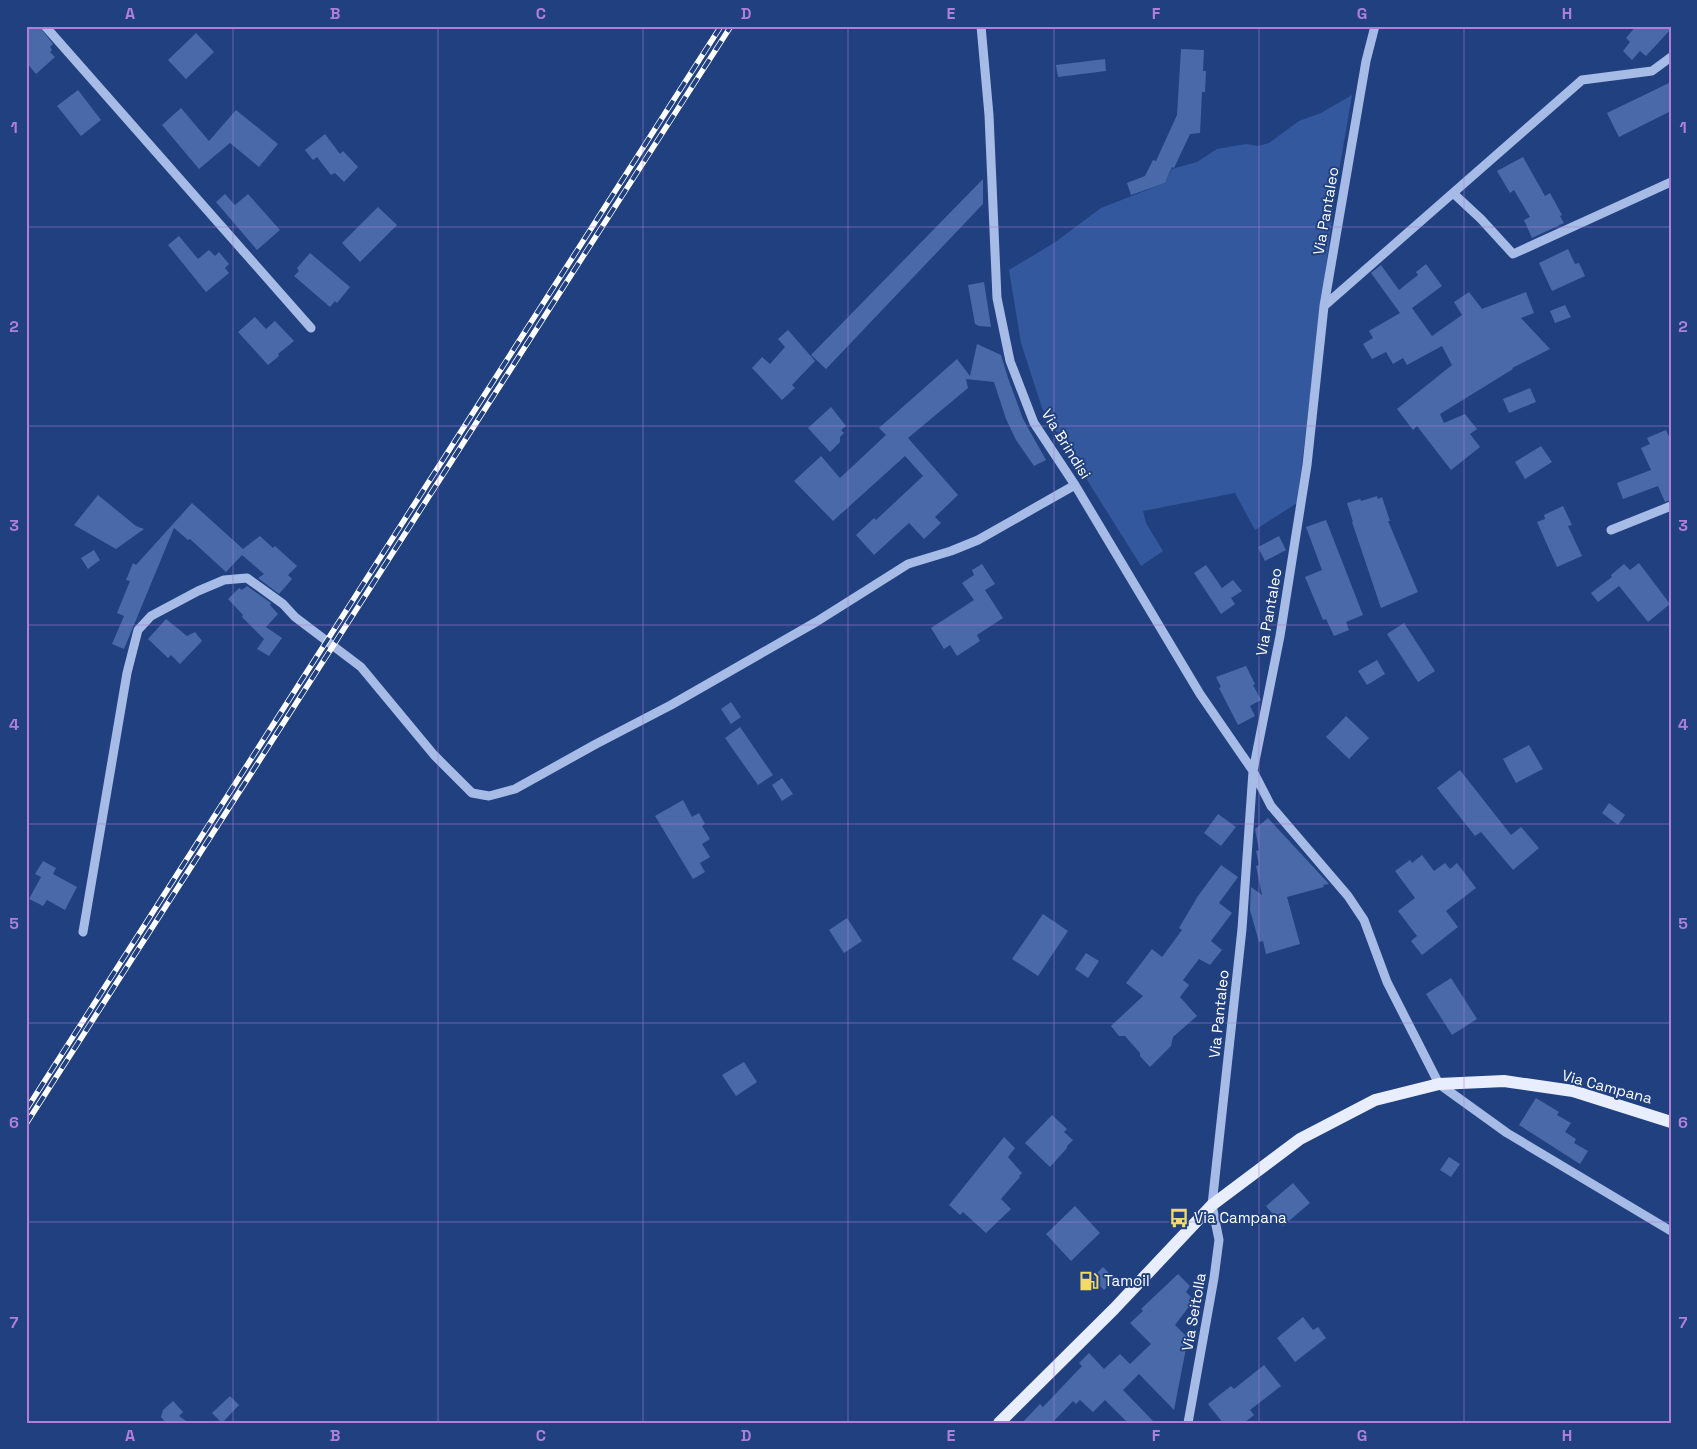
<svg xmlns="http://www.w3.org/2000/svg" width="1697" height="1449" font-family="'Space Grotesk',sans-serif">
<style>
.green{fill:#34589d}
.building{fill:#4a69a8}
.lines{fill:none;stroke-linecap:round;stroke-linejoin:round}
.minor{stroke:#a6bce7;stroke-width:9}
.major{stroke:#e8eefd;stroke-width:12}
.rail-casing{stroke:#fff;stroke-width:5.5}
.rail{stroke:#21407f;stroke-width:4;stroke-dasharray:11;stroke-linecap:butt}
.grid{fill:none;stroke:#b080d9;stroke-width:1;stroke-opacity:0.55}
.labels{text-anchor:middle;stroke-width:4;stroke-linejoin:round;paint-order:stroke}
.street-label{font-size:15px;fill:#fff;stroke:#21407f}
.poi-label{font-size:15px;fill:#fff;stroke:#21407f;text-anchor:start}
.neatline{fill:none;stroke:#b080d9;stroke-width:2}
.grid-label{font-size:16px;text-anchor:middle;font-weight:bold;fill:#b080d9}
</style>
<rect width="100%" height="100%" fill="#21407f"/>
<path class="green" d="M 1352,95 L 1335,194 L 1297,503 L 1255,530 L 1235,493 L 1143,511 L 1146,523 L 1163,551 L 1141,566 L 1042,408 L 1021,343 L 1009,270 L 1054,243 L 1101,208 L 1165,183 L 1172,169 L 1197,162 L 1217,149 L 1246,144 L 1258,146 L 1269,143 L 1299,121 L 1321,113 Z"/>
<path class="building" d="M 26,26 L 39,26 L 53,44 L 50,47 L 52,50 L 50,52 L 55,57 L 36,74 L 26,62 Z
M 1636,26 L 1671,26 L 1671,29 L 1646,56 L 1640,51 L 1632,60 L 1623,51 L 1630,42 L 1626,38 Z
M 196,33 L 214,52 L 186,79 L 168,60 Z
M 1181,49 L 1204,50 L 1203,71 L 1206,71 L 1205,92 L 1202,92 L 1200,133 L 1190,134 L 1174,168 L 1172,167 L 1165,183 L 1131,195 L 1127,183 L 1145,176 L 1153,160 L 1156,161 L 1177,115 Z
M 1105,59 L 1106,71 L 1058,77 L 1056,65 Z
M 1671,82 L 1671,111 L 1619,137 L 1607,113 Z
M 78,90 L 101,120 L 81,136 L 57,106 Z
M 181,108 L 209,141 L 236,110 L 278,144 L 259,167 L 230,143 L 199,169 L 162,125 Z
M 325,134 L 340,154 L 343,151 L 358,167 L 344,182 L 335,173 L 331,175 L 317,157 L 313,160 L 305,150 Z
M 1523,157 L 1545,196 L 1550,193 L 1562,215 L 1560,216 L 1564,223 L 1532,238 L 1524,220 L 1530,217 L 1514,190 L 1510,193 L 1497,171 Z
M 983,179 L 983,204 L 826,369 L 811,355 Z
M 225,194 L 235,205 L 248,194 L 280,230 L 257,250 L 216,202 Z
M 378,207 L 397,225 L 360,262 L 342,243 Z
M 179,236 L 198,259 L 209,250 L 215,256 L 219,252 L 229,264 L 225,268 L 229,273 L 206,292 L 168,245 Z
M 1568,249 L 1575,264 L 1579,263 L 1585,276 L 1552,291 L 1539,263 Z
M 310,253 L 350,287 L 337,303 L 335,301 L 330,307 L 294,276 L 299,271 L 297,268 Z
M 1426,264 L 1442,286 L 1412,308 L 1432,336 L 1462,315 L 1454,302 L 1469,292 L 1482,309 L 1526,292 L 1534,313 L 1521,318 L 1550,349 L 1512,368 L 1513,369 L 1440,414 L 1444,423 L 1465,414 L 1477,429 L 1470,434 L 1480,447 L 1451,470 L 1417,426 L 1413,430 L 1397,409 L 1452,365 L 1442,346 L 1407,365 L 1403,358 L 1393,364 L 1386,352 L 1372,359 L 1363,344 L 1373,338 L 1369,331 L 1400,313 L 1371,273 L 1381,265 L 1399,290 L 1418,275 L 1416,272 Z
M 984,282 L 991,327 L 979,326 L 975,324 L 968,285 Z
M 1565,305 L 1571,317 L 1555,323 L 1550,311 Z
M 255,317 L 266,329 L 275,321 L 294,341 L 278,354 L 279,356 L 268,365 L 238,332 Z
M 788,330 L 815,361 L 792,385 L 795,388 L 782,400 L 752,368 L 762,357 L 770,364 L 785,347 L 778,339 Z
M 977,344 L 1001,355 L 1008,378 L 1023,419 L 1046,460 L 1034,466 L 1016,440 L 1006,419 L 994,382 L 966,379 L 968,388 L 908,438 L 958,495 L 935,517 L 941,523 L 924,539 L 909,523 L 874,555 L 856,535 L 874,518 L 876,520 L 923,476 L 905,456 L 833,521 L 794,481 L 821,456 L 840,478 L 886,435 L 879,428 L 957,359 L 970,376 Z
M 1530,388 L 1536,402 L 1509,413 L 1503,399 Z
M 831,407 L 846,426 L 841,430 L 844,433 L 840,437 L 840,442 L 830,452 L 808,428 Z
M 1666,430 L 1671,441 L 1671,500 L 1665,502 L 1658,486 L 1623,499 L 1617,483 L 1651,470 L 1641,448 L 1650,444 L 1647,438 Z
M 1541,446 L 1552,462 L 1525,479 L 1515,462 Z
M 98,495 L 136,526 L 144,529 L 116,549 L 74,525 Z
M 1377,496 L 1378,499 L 1382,497 L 1390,521 L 1388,521 L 1418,592 L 1381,608 L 1352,522 L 1353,522 L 1347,503 L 1360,499 L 1361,501 Z
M 192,503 L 243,549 L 260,536 L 273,548 L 275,546 L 297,566 L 288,575 L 292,579 L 279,594 L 258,578 L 264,574 L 242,555 L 226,572 L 190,539 L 188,540 L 174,528 L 124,649 L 112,644 L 124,616 L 117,613 L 130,581 L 126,580 L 133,563 L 136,565 Z
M 1563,506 L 1572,525 L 1568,526 L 1582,556 L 1557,567 L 1537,522 L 1545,519 L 1544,515 Z
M 1326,520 L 1363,615 L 1346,622 L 1349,630 L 1334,636 L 1326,619 L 1323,620 L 1305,577 L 1322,570 L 1306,527 Z
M 1279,536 L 1286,550 L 1265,561 L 1258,547 Z
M 94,550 L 100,560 L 88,569 L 81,558 Z
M 1639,563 L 1670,604 L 1648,622 L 1619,586 L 1598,602 L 1591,593 L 1612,577 L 1611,575 L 1624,564 L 1630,570 Z
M 982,564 L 995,584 L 985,590 L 1003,618 L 977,635 L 980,641 L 957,656 L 950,645 L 944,649 L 931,628 L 974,600 L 962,583 L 974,575 L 972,570 Z
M 1206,565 L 1222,588 L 1233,580 L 1242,591 L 1231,598 L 1235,604 L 1221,614 L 1194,573 Z
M 247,586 L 271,603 L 270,605 L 278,614 L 266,627 L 282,638 L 269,656 L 257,649 L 264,639 L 242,617 L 243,615 L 228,599 L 239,588 L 242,590 Z
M 166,619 L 187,636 L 195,632 L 202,641 L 180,664 L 171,655 L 168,658 L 148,639 Z
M 1404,623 L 1435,671 L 1418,682 L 1387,634 Z
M 1377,660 L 1385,674 L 1367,685 L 1358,671 Z
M 1246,666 L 1255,684 L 1253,685 L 1261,700 L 1250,706 L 1255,716 L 1238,725 L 1219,688 L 1221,687 L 1216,677 Z
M 731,702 L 741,717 L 731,724 L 721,709 Z
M 1346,716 L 1369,738 L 1349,759 L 1326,737 Z
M 740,727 L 773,775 L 758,785 L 725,738 Z
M 1529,745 L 1543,769 L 1516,783 L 1503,759 Z
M 1460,770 L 1511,835 L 1521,827 L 1539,848 L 1513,870 L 1481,832 L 1475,836 L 1437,788 Z
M 782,778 L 793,794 L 782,801 L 772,785 Z
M 683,800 L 692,817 L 699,813 L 705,824 L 702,826 L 710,839 L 702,844 L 710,857 L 700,863 L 705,872 L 693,879 L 655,816 Z
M 1609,803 L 1625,815 L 1618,825 L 1602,813 Z
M 1218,814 L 1236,827 L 1221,846 L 1204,833 Z
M 1268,818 L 1329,884 L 1323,885 L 1324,887 L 1287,897 L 1300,944 L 1266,954 L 1263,941 L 1259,942 L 1250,910 L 1251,887 L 1262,895 L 1256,866 L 1259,865 L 1256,851 L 1259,850 L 1255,829 Z
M 1422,855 L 1434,871 L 1445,863 L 1450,869 L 1457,863 L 1476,888 L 1446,911 L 1458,927 L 1422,955 L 1411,941 L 1417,936 L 1398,911 L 1415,898 L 1395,871 L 1410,860 L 1412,863 Z
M 43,861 L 56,868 L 53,874 L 77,887 L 65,910 L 47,900 L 43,906 L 29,899 L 41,877 L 35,874 Z
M 1221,865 L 1238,877 L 1219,903 L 1232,913 L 1211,941 L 1222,950 L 1210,965 L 1199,959 L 1183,980 L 1189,985 L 1180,997 L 1197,1016 L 1173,1037 L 1171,1046 L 1150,1067 L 1140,1056 L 1140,1053 L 1125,1036 L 1119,1036 L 1111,1026 L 1143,996 L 1126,983 L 1152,949 L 1162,957 L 1182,930 L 1179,928 L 1198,896 Z
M 1043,914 L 1068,931 L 1038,976 L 1012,959 Z
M 847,918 L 862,941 L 844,953 L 829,930 Z
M 1086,953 L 1099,961 L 1088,978 L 1075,969 Z
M 1451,978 L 1477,1019 L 1452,1035 L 1426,994 Z
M 744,1062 L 757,1082 L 736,1096 L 722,1075 Z
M 1536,1098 L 1559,1112 L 1557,1115 L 1571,1123 L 1565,1132 L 1576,1139 L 1574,1143 L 1588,1151 L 1580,1164 L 1519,1125 Z
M 1052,1115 L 1067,1129 L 1064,1132 L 1073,1140 L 1067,1146 L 1067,1148 L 1050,1167 L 1025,1143 Z
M 1004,1137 L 1015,1148 L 1008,1157 L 1022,1173 L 1019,1176 L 1020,1177 L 1001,1199 L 1011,1209 L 986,1233 L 963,1212 L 960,1215 L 949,1205 Z
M 1449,1157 L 1460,1164 L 1451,1177 L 1440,1170 Z
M 1293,1183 L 1310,1203 L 1283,1226 L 1266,1206 Z
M 1075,1206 L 1100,1233 L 1071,1261 L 1046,1234 Z
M 1103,1267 L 1115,1279 L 1104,1290 L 1092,1278 Z
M 1178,1274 L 1190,1286 L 1186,1292 L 1194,1300 L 1175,1325 L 1188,1338 L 1174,1410 L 1139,1374 L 1123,1390 L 1155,1423 L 1128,1423 L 1105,1400 L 1093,1412 L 1080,1400 L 1076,1404 L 1073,1401 L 1052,1423 L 1022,1423 L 1040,1404 L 1043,1407 L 1082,1366 L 1079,1363 L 1089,1353 L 1104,1369 L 1120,1354 L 1130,1364 L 1151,1344 L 1130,1323 L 1143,1311 L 1141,1309 Z
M 1303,1317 L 1313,1330 L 1318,1327 L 1326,1338 L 1295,1362 L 1277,1338 Z
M 1264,1365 L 1281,1386 L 1250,1410 L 1254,1415 L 1244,1423 L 1223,1423 L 1208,1404 L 1231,1386 L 1234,1389 Z
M 230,1396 L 239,1405 L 222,1423 L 212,1413 Z
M 173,1401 L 183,1412 L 179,1416 L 189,1423 L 166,1423 L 161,1417 L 163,1410 Z"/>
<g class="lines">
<path class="minor" d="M 45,26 L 311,328
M 981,26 L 989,115 L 997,298 L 1010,361 L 1034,423 L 1075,485 L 1200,694 L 1253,771 L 1271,806 L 1348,896 L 1364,920 L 1387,982 L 1439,1084 L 1507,1133 L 1671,1231
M 1453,193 L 1481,219 L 1513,254 L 1671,182
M 1324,306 L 1582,80 L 1652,71 L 1671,57
M 1611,530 L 1671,506
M 83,932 L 127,673 L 138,630 L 151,616 L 198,591 L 224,580 L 247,578 L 283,604 L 295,617 L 361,667 L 434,755 L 472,793 L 489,796 L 515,789 L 596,744 L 671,705 L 816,622 L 908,564 L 951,551 L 978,540 L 1075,485
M 1188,1423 L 1214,1278 L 1219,1240 L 1212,1205 L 1242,929 L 1253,771 L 1280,636 L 1307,465 L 1324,306 L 1366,61 L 1375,26"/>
<path class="major" d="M 999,1423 L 1114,1309 L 1212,1205 L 1300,1139 L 1375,1100 L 1439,1084 L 1504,1081 L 1573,1091 L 1671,1122"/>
<defs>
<path id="rail" d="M 26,1110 L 721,26
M 26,1124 L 731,26"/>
</defs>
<use href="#rail" class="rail-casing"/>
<use href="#rail" class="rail"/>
</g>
<path class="grid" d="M 233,26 L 233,1423M 438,26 L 438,1423M 643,26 L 643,1423M 848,26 L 848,1423M 1054,26 L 1054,1423M 1259,26 L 1259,1423M 1464,26 L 1464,1423M 26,227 L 1671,227M 26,426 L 1671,426M 26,625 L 1671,625M 26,824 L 1671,824M 26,1023 L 1671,1023M 26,1222 L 1671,1222"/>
<defs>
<symbol id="bus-bare" viewBox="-9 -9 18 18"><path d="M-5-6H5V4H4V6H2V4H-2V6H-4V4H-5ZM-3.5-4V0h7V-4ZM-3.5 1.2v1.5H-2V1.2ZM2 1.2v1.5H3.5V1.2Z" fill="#f3da68" stroke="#21407f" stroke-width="2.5" paint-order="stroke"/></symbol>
<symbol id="fuel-bare" viewBox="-9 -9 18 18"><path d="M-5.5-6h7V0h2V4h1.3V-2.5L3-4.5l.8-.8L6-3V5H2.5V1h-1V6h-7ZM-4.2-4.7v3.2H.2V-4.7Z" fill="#f3da68" stroke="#21407f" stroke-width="2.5" paint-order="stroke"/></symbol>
</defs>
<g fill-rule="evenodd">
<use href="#bus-bare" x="1165" y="1204" width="28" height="28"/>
<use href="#fuel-bare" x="1075" y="1267" width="28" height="28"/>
</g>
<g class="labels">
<g class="street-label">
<text transform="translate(1326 211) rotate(-80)" y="5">Via Pantaleo</text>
<text transform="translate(1066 444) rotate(58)" y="5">Via Brindisi</text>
<text transform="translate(1269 612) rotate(-80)" y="5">Via Pantaleo</text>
<text transform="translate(1219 1014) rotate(-84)" y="5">Via Pantaleo</text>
<text transform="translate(1607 1087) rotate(15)" y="5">Via Campana</text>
<text transform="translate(1194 1312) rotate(-80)" y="5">Via Seitolla</text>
</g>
<g class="poi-label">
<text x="1194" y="1223">Via Campana</text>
<text x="1104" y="1286">Tamoil</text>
</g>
</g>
<rect width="1697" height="1449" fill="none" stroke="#21407f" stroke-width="55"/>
<rect x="28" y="28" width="1642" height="1394" class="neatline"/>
<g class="grid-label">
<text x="130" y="19">A</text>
<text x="335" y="19">B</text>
<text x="541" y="19">C</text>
<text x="746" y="19">D</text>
<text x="951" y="19">E</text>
<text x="1156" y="19">F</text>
<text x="1362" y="19">G</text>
<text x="1567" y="19">H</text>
<text x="14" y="133">1</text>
<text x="1683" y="133">1</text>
<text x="14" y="332">2</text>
<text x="1683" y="332">2</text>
<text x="14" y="531">3</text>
<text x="1683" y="531">3</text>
<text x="14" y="730">4</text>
<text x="1683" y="730">4</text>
<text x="14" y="929">5</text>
<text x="1683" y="929">5</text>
<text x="14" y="1128">6</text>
<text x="1683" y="1128">6</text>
<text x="14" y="1328">7</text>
<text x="1683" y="1328">7</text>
<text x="130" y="1441">A</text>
<text x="335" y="1441">B</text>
<text x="541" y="1441">C</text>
<text x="746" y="1441">D</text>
<text x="951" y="1441">E</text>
<text x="1156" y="1441">F</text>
<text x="1362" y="1441">G</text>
<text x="1567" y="1441">H</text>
</g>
</svg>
